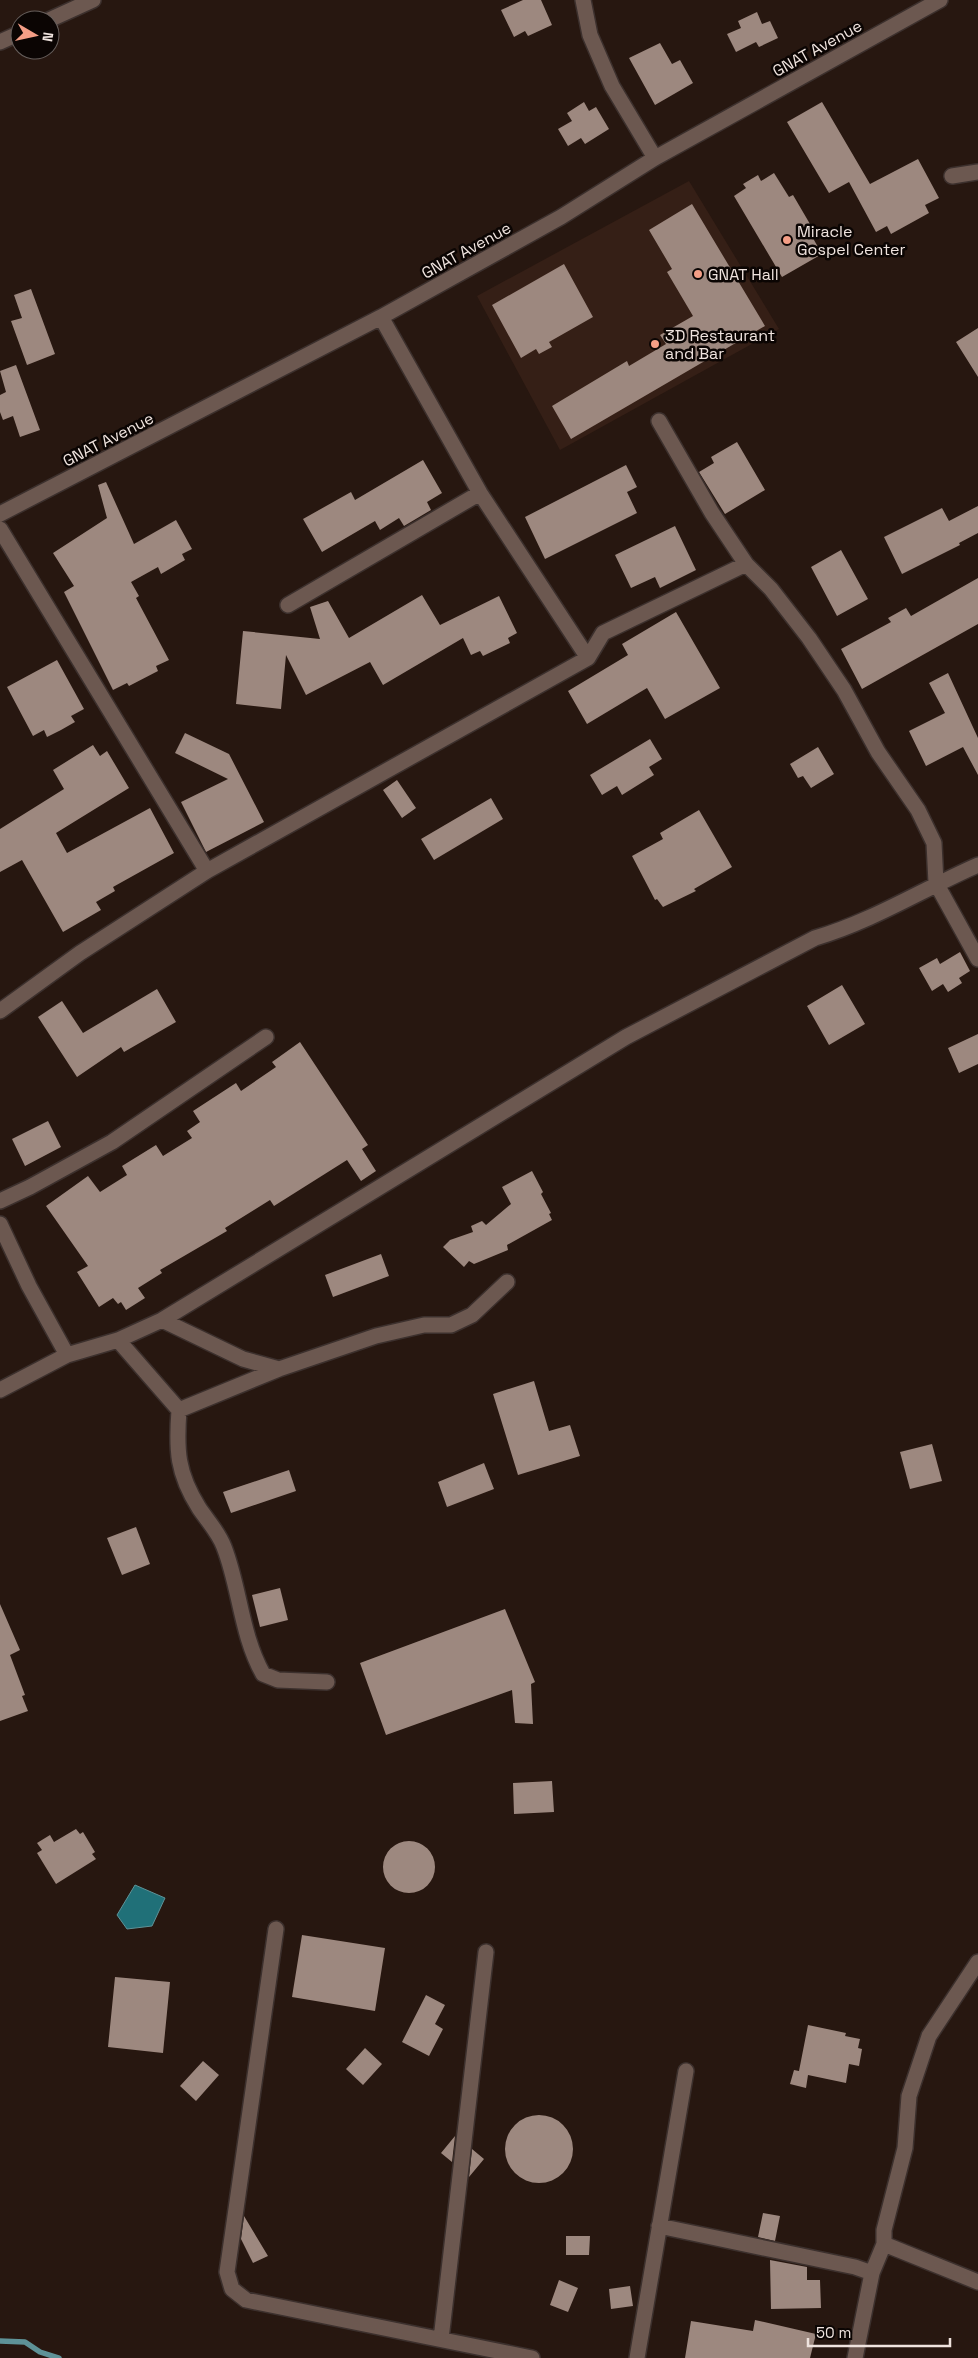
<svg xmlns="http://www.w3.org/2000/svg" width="978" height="2358" font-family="'Space Grotesk',sans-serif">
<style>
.built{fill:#351f16}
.water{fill:#207078;stroke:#5e9297}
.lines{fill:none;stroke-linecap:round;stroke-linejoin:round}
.stream{stroke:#5e9297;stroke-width:5.5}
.building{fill:#9d887f}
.minor-casing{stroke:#3c302d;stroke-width:18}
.minor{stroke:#6c5850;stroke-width:15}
.poi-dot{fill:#f49e86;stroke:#0b0503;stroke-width:2}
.labels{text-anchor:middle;stroke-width:5;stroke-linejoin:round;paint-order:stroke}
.street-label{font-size:16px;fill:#efe3de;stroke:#0b0503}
.poi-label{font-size:16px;fill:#efe3de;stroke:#0b0503;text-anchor:start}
</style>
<rect width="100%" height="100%" fill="#271710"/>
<path class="built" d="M 689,181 L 779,329 L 560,450 L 477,296 Z"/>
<path class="water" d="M 135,1885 L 165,1898 L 152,1926 L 127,1929 L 117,1915 Z"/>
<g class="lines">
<path class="stream" d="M 0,2341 L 25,2342 L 40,2352 L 59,2358"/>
</g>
<path class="building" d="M 523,0 L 541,0 L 552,25 L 528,36 L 525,31 L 514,37 L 501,10 Z
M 757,12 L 762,24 L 770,21 L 778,38 L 759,47 L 756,42 L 736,52 L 727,34 L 741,28 L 738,21 Z
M 660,43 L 672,64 L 680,60 L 693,83 L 655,105 L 629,58 Z
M 584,102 L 589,111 L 596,107 L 609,129 L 585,144 L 581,138 L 568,146 L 558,129 L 572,121 L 567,113 Z
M 822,102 L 870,184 L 918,159 L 939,198 L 925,205 L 929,213 L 891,234 L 887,226 L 876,232 L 849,182 L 829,193 L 787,122 Z
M 774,173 L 789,197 L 793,195 L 810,224 L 806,226 L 822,254 L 782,277 L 734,196 L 746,188 L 743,184 L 758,175 L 761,181 Z
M 692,204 L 765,326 L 571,439 L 552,406 L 627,361 L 629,366 L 666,344 L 660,335 L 693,316 L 667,272 L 672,269 L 649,230 Z
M 564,264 L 593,317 L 549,342 L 552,347 L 539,354 L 536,349 L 521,358 L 492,305 Z
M 31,289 L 55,354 L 27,365 L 11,321 L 22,318 L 14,295 Z
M 978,328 L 978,377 L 956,342 Z
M 16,365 L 40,430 L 20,437 L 13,416 L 3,420 L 0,412 L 0,395 L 6,392 L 0,371 Z
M 737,442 L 765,490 L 725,514 L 699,472 L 714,463 L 711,457 Z
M 423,460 L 442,493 L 427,502 L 431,510 L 404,526 L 399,518 L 380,530 L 375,521 L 322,552 L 303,519 L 351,492 L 355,500 Z
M 626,465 L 637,487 L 627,492 L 637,513 L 545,559 L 525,517 Z
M 106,482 L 134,544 L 176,520 L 192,549 L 182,554 L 185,560 L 161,574 L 158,567 L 131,582 L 139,596 L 136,598 L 169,660 L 156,666 L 158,671 L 129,686 L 127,683 L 113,690 L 64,592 L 74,586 L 53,553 L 107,518 L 98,485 Z
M 978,506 L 978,533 L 959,543 L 960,545 L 902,574 L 884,537 L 942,508 L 949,521 Z
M 675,526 L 696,570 L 660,588 L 655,577 L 631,588 L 615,555 Z
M 841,550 L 868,599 L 837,616 L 811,567 Z
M 978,578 L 978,624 L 862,689 L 841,649 L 891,622 L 888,618 L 906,608 L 911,616 Z
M 422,595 L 440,625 L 499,596 L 517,633 L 508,638 L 510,643 L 483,656 L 480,651 L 471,655 L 463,638 L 383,685 L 370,662 L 306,695 L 286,655 L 281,709 L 236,704 L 243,631 L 320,639 L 310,607 L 328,601 L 349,638 Z
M 676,612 L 720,688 L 665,719 L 647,688 L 587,724 L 568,691 L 628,655 L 622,644 Z
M 57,660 L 84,709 L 71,716 L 75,722 L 61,730 L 47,737 L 44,730 L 33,736 L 7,687 Z
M 948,673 L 978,738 L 978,775 L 963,747 L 926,766 L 909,731 L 945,713 L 929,683 Z
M 185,733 L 229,754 L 264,822 L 206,852 L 181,802 L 228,779 L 175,753 Z
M 650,739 L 662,759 L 649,767 L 654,775 L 622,795 L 617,786 L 602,795 L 590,775 Z
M 93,745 L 100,756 L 107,751 L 129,788 L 56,833 L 67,853 L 150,808 L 174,853 L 113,887 L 115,891 L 96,902 L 101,910 L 63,932 L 22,860 L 0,872 L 0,829 L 64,789 L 53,770 Z
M 818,747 L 834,774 L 811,788 L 803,776 L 798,778 L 790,764 Z
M 397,780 L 416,808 L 402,818 L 383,790 Z
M 491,798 L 503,819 L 434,860 L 421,839 Z
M 699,810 L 732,867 L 694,889 L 696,891 L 663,907 L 657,899 L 655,900 L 632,856 L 663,839 L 660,833 Z
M 960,952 L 970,971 L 959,978 L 962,983 L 948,992 L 943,984 L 932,991 L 919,968 L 937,958 L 940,964 Z
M 842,985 L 865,1024 L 829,1045 L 807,1006 Z
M 157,989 L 176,1022 L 124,1052 L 121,1047 L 77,1077 L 38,1017 L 62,1001 L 83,1033 Z
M 978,1034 L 978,1064 L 959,1073 L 948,1048 Z
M 300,1042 L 368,1145 L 362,1149 L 376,1171 L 361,1181 L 347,1160 L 274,1206 L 270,1200 L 225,1228 L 227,1231 L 160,1270 L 162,1273 L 138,1288 L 145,1298 L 126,1310 L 121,1302 L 118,1304 L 113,1298 L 99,1307 L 77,1272 L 88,1266 L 46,1206 L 88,1176 L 100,1192 L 127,1175 L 122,1166 L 156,1145 L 163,1156 L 192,1138 L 187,1131 L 200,1122 L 193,1111 L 236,1083 L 241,1091 L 276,1067 L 272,1062 Z
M 48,1121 L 61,1147 L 25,1166 L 12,1139 Z
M 532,1171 L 543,1192 L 541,1194 L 551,1213 L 549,1214 L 552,1220 L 507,1245 L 508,1250 L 474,1264 L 469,1261 L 464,1267 L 443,1247 L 450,1240 L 473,1232 L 471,1226 L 482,1221 L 486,1225 L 511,1204 L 502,1187 Z
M 381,1254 L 389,1276 L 333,1297 L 325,1275 Z
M 534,1381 L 549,1431 L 570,1425 L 580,1456 L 518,1475 L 493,1394 Z
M 932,1444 L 942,1481 L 910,1489 L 900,1452 Z
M 484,1463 L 494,1489 L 447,1507 L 438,1482 Z
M 289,1470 L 296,1491 L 231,1513 L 223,1492 Z
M 136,1527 L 150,1564 L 122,1575 L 107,1538 Z
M 280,1588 L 288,1620 L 260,1627 L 252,1595 Z
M 0,1604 L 20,1650 L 10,1655 L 25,1695 L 22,1696 L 28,1711 L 0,1721 Z
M 505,1609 L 535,1682 L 531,1684 L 533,1724 L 515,1723 L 512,1690 L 386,1735 L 360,1663 Z
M 552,1781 L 554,1812 L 514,1814 L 513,1783 Z
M 76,1829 L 80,1834 L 83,1832 L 95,1852 L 92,1854 L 96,1859 L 56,1884 L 37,1853 L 42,1850 L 37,1843 L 50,1835 L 54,1842 Z
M383 1867a26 26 0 1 1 52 0a26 26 0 1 1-52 0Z
M 302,1935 L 385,1948 L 375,2011 L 292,1997 Z
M 115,1977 L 170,1982 L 163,2053 L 108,2047 Z
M 426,1995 L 445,2005 L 435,2024 L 443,2029 L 429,2056 L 402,2042 Z
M 808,2025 L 846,2033 L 845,2036 L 860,2039 L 858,2048 L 862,2049 L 859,2066 L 849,2064 L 846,2083 L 808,2075 L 806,2088 L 790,2084 L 794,2070 L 799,2071 Z
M 365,2048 L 382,2064 L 363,2085 L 346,2069 Z
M 203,2061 L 219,2075 L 196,2101 L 180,2086 Z
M505 2149a34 34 0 1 1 68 0a34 34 0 1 1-68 0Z
M 455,2136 L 452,2162 L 441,2153 Z
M 472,2149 L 484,2159 L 469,2177 Z
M 763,2213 L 780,2216 L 775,2241 L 758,2237 Z
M 244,2216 L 268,2256 L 253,2263 L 241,2239 Z
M 566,2236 L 590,2236 L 589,2255 L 566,2255 Z
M 770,2260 L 807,2267 L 807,2280 L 820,2280 L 821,2308 L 771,2309 Z
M 559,2280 L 578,2288 L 568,2312 L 550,2305 Z
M 630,2286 L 633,2306 L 611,2309 L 609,2289 Z
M 755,2320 L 816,2334 L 810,2358 L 685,2358 L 691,2321 L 753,2331 Z"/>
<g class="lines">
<defs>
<path id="minor" d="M 583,0 L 590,35 L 612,86 L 655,158
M 49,20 L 93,0
M 0,42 L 20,33
M 952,176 L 978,172
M 381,317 L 480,493 L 588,658
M 659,421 L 712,513 L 746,564 L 771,589 L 809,638 L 844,690 L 878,752 L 918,810 L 934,843 L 936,883 L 978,959
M 0,514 L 381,317 L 561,217 L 655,158 L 940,0
M 0,529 L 207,871
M 288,605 L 480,493
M 0,1011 L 80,953 L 207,871 L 588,658 L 603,633 L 746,564
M 0,1201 L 30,1187 L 112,1142 L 266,1037
M 0,1224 L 29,1286 L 67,1355 L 118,1340 L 162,1320 L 626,1037 L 815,938 C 873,921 923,889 978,865
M 162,1320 L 243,1359 L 279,1369
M 118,1340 L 179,1410 L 279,1369 L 376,1336 L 424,1325 L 451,1325 L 472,1315 L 507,1282
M 0,1390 L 67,1355
M 179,1410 C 176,1450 177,1473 199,1508 C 207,1520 219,1533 224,1547 C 240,1588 241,1635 263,1674 L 278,1680 L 327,1682
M 276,1929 L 227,2272 L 232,2289 L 246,2300 L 532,2358
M 659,2226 L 855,2267 L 872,2273
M 884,2244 L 978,2282
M 441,2339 L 486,1952
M 637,2358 L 686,2071
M 855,2358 L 872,2273 L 884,2244 L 884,2230 L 905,2148 L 909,2096 L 929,2036 L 978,1962"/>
</defs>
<use href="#minor" class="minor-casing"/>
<use href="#minor" class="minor"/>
</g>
<g class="poi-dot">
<circle cx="787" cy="240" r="5"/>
<circle cx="698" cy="274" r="5"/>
<circle cx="655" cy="344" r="5"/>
</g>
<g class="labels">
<g class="street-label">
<text transform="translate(817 48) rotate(-29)" y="6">GNAT Avenue</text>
<text transform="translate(466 250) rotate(-29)" y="6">GNAT Avenue</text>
<text transform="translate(108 439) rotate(-27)" y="6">GNAT Avenue</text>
</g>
<g class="poi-label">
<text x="797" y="237">Miracle<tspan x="797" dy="18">Gospel Center</tspan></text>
<text x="708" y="280">GNAT Hall</text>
<text x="665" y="341">3D Restaurant<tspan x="665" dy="18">and Bar</tspan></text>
</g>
</g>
<g transform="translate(35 35) rotate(99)"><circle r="24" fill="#0b0503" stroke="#665e5b"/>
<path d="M0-4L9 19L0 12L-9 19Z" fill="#f49e86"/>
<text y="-8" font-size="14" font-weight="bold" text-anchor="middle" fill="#efe3de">N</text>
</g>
<path d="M808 2338v8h142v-8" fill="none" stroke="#efe3de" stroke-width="2.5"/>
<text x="816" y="2338" font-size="15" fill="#efe3de" stroke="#0b0503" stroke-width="4" paint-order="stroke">50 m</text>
</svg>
